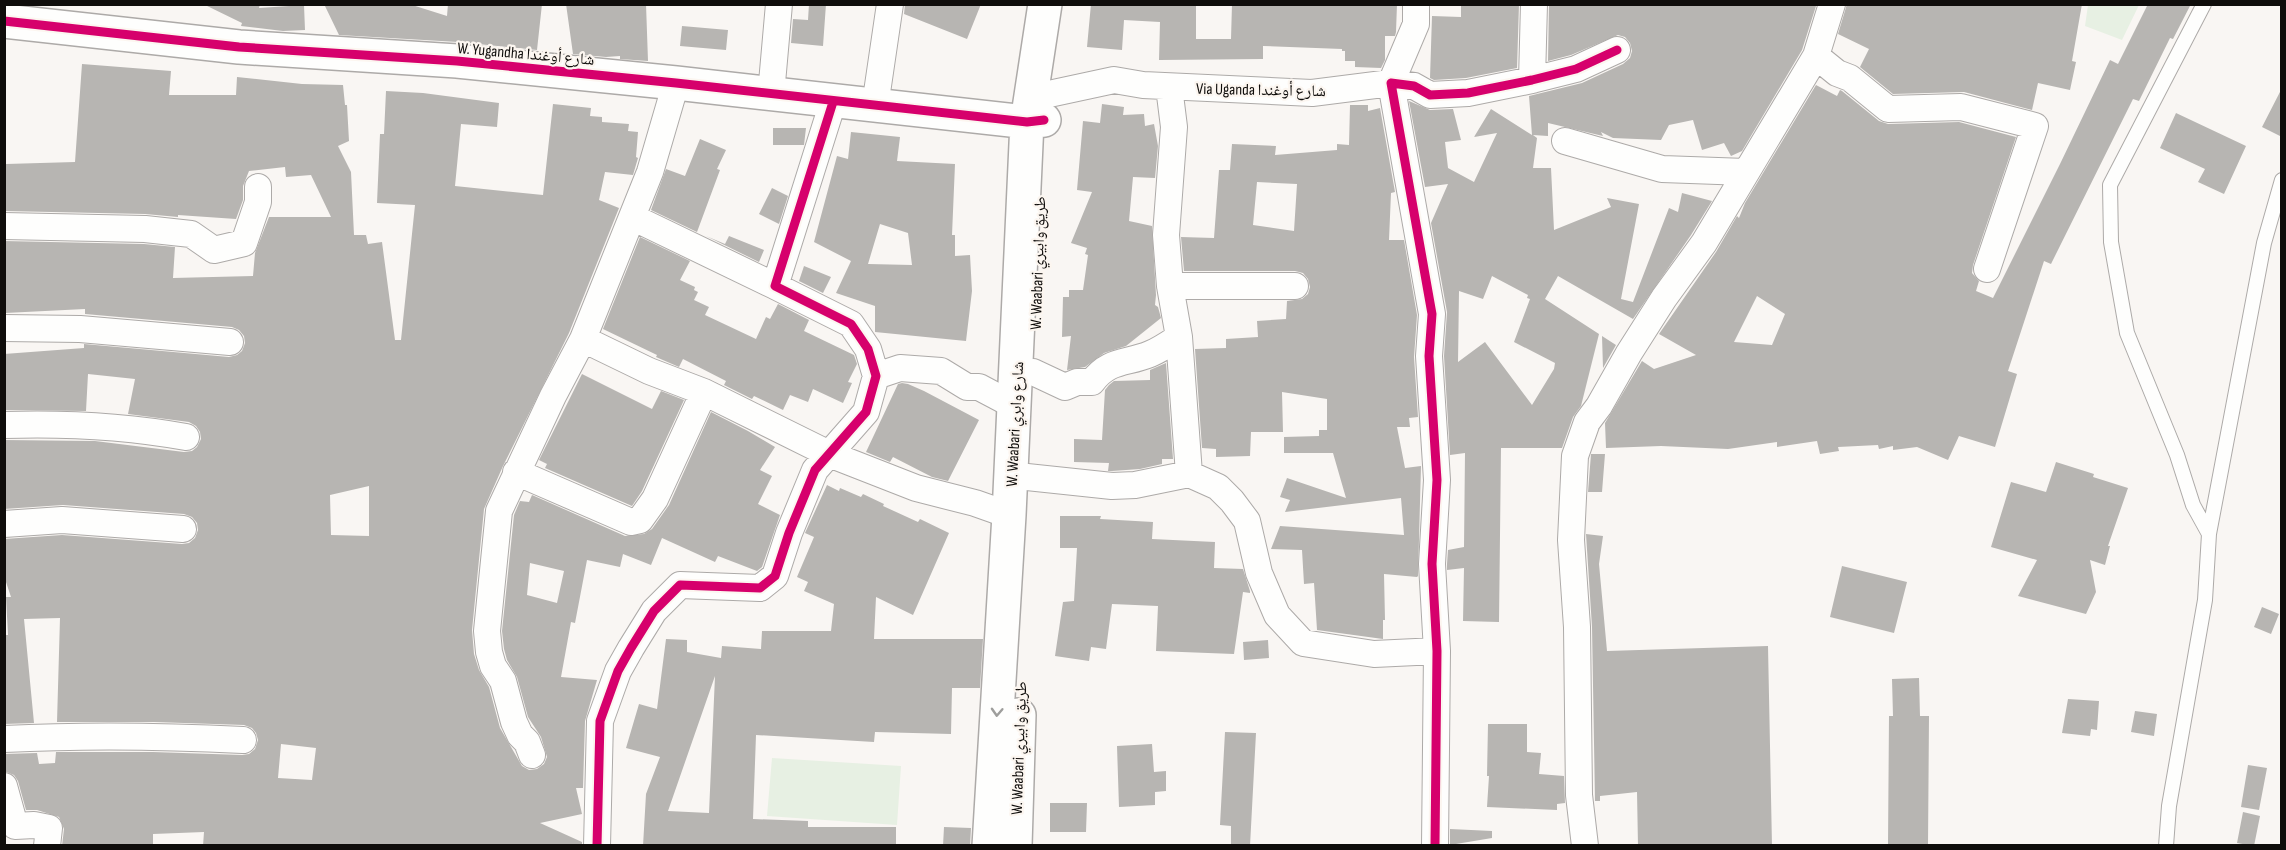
<svg xmlns="http://www.w3.org/2000/svg" width="2286" height="850" font-family="'Sofia Sans Condensed','Noto Naskh Arabic',sans-serif">
<style>
.green{fill:#e7f0e3}
.building{fill:#b7b5b2;fill-rule:evenodd}
.lines{fill:none;stroke-linecap:round;stroke-linejoin:round}
.lane-casing{stroke:#adaaa8;stroke-width:16}
.street-casing{stroke:#adaaa8;stroke-width:28}
.secondary-casing{stroke:#adaaa8;stroke-width:36}
.lane{stroke:#fefefd;stroke-width:14}
.street{stroke:#fefefd;stroke-width:26}
.secondary{stroke:#fefefd;stroke-width:33}
.cycleway-casing{stroke:#fcf6f0;stroke-width:13}
.cycleway{stroke:#d6006c;stroke-width:9}
.oneway{stroke:#9e9e9c}
.labels{text-anchor:middle;stroke-width:4.5;stroke-linejoin:round;paint-order:stroke}
.street-label{font-size:16px;fill:#0f0d0b;stroke:#fcf6f0}
</style>
<rect width="100%" height="100%" fill="#f9f6f3"/>
<path class="green" d="M 2088,5 L 2088,4 L 2139,5 L 2122,40 L 2085,26 Z
M 772,758 L 901,766 L 897,825 L 767,816 Z"/>
<path class="building" d="M 203,4 L 260,4 L 259,8 L 304,5 L 305,30 L 283,31 L 241,26 L 242,23 Z
M 324,4 L 409,4 L 447,16 L 448,4 L 542,4 L 537,50 L 458,42 L 339,35 Z
M 566,4 L 646,4 L 648,61 L 620,59 L 620,56 L 606,57 L 573,54 Z
M 809,4 L 826,4 L 823,46 L 791,43 L 793,19 L 808,20 Z
M 905,4 L 981,4 L 967,39 L 904,14 Z
M 1091,4 L 1196,4 L 1196,39 L 1231,39 L 1232,4 L 1397,4 L 1396,32 L 1395,36 L 1385,36 L 1385,60 L 1381,68 L 1355,67 L 1355,61 L 1345,61 L 1345,51 L 1342,51 L 1342,49 L 1263,46 L 1263,59 L 1159,60 L 1160,22 L 1124,20 L 1122,50 L 1087,47 Z
M 1461,4 L 1519,4 L 1517,68 L 1466,78 L 1434,80 L 1430,78 L 1432,16 L 1461,17 Z
M 1549,4 L 1816,6 L 1802,50 L 1742,151 L 1731,156 L 1724,143 L 1702,150 L 1693,120 L 1669,125 L 1661,140 L 1613,138 L 1601,132 L 1603,136 L 1548,123 L 1548,136 L 1533,135 L 1537,138 L 1533,168 L 1551,168 L 1554,230 L 1611,207 L 1607,198 L 1639,204 L 1621,299 L 1633,302 L 1669,208 L 1678,212 L 1682,193 L 1712,201 L 1691,235 L 1633,319 L 1558,276 L 1545,299 L 1599,334 L 1581,406 L 1573,417 L 1562,448 L 1501,448 L 1499,622 L 1463,621 L 1464,568 L 1447,570 L 1447,564 L 1448,550 L 1464,547 L 1465,453 L 1450,455 L 1444,356 L 1447,312 L 1431,223 L 1448,184 L 1425,187 L 1409,101 L 1430,110 L 1453,109 L 1461,140 L 1445,142 L 1448,168 L 1474,182 L 1497,133 L 1474,137 L 1491,109 L 1532,135 L 1529,96 L 1582,83 L 1623,64 L 1630,58 L 1632,51 L 1630,43 L 1625,37 L 1618,35 L 1571,55 L 1548,61 ZM 1492,276 L 1528,295 L 1527,298 L 1530,299 L 1514,342 L 1555,363 L 1554,369 L 1532,405 L 1485,342 L 1458,362 L 1459,291 L 1483,299 Z
M 1847,4 L 2082,4 L 2072,61 L 2076,62 L 2070,90 L 2038,83 L 2032,110 L 1964,92 L 1893,94 L 1860,67 L 1869,49 L 1838,34 Z
M 2148,4 L 2191,4 L 2173,39 L 2170,38 L 2139,101 L 2133,99 L 2051,264 L 2044,261 L 2008,371 L 2017,374 L 1995,447 L 1959,436 L 1948,460 L 1917,447 L 1893,450 L 1893,446 L 1879,449 L 1878,445 L 1838,447 L 1839,451 L 1820,454 L 1817,441 L 1777,447 L 1777,442 L 1728,449 L 1661,446 L 1606,448 L 1605,423 L 1642,361 L 1654,369 L 1696,355 L 1659,334 L 1716,252 L 1737,216 L 1739,218 L 1745,203 L 1816,85 L 1837,96 L 1840,90 L 1842,91 L 1879,121 L 1888,124 L 1959,122 L 2016,137 L 1973,265 L 1972,273 L 1979,281 L 1976,291 L 1993,298 L 2060,164 L 2110,60 L 2118,64 ZM 1757,296 L 1785,314 L 1772,345 L 1734,342 Z
M 682,26 L 728,30 L 726,50 L 680,46 Z
M 82,64 L 171,71 L 169,95 L 236,95 L 237,77 L 302,84 L 343,85 L 345,105 L 347,105 L 349,141 L 338,146 L 351,172 L 354,235 L 366,235 L 368,244 L 382,242 L 395,340 L 401,340 L 415,205 L 377,203 L 380,134 L 384,134 L 386,91 L 423,93 L 499,103 L 497,127 L 461,124 L 455,186 L 543,195 L 553,104 L 591,108 L 590,116 L 602,117 L 602,122 L 629,124 L 628,131 L 638,132 L 636,157 L 638,158 L 633,175 L 605,172 L 599,200 L 619,208 L 569,333 L 503,466 L 484,509 L 472,630 L 474,654 L 479,670 L 489,687 L 500,728 L 522,766 L 529,770 L 537,769 L 544,764 L 547,757 L 541,737 L 528,717 L 517,677 L 507,660 L 504,649 L 502,631 L 514,515 L 520,501 L 529,502 L 532,495 L 625,536 L 644,534 L 652,529 L 669,505 L 711,412 L 748,431 L 775,447 L 760,470 L 772,476 L 758,504 L 780,515 L 762,567 L 757,571 L 718,556 L 715,562 L 662,538 L 651,565 L 623,554 L 620,567 L 587,560 L 575,623 L 571,622 L 561,677 L 597,680 L 585,721 L 583,788 L 576,788 L 582,814 L 540,823 L 582,842 L 582,846 L 203,846 L 204,832 L 153,834 L 153,846 L 62,846 L 64,829 L 59,817 L 37,810 L 26,810 L 18,781 L 14,775 L 4,771 L 4,754 L 37,753 L 39,764 L 55,763 L 56,752 L 153,752 L 242,755 L 249,754 L 255,749 L 258,740 L 256,733 L 252,728 L 244,725 L 154,722 L 57,722 L 60,618 L 24,619 L 34,723 L 4,724 L 4,635 L 8,635 L 6,597 L 11,597 L 4,576 L 4,539 L 62,535 L 182,544 L 189,543 L 195,538 L 198,530 L 197,523 L 192,517 L 184,514 L 63,505 L 4,509 L 4,440 L 95,441 L 184,452 L 192,451 L 197,447 L 201,439 L 200,432 L 196,426 L 189,422 L 128,414 L 135,379 L 88,374 L 86,411 L 4,410 L 4,354 L 84,348 L 84,344 L 229,357 L 237,355 L 242,351 L 245,343 L 244,336 L 239,330 L 232,327 L 85,314 L 85,309 L 5,313 L 4,241 L 144,244 L 175,247 L 173,278 L 253,276 L 255,253 L 269,217 L 331,217 L 311,175 L 286,177 L 285,167 L 249,171 L 243,186 L 243,200 L 236,219 L 178,215 L 178,217 L 145,214 L 5,211 L 6,164 L 75,162 ZM 369,486 L 369,536 L 331,535 L 330,495 ZM 530,563 L 564,571 L 557,603 L 527,595 ZM 281,744 L 316,748 L 312,780 L 278,778 Z
M 2282,88 L 2282,137 L 2262,127 Z
M 1102,104 L 1124,107 L 1123,115 L 1144,114 L 1145,126 L 1154,124 L 1158,146 L 1155,178 L 1133,177 L 1129,221 L 1152,226 L 1156,295 L 1155,305 L 1158,307 L 1161,318 L 1126,346 L 1104,353 L 1085,367 L 1067,370 L 1071,336 L 1062,337 L 1063,297 L 1069,297 L 1069,290 L 1083,290 L 1088,255 L 1085,254 L 1087,248 L 1071,243 L 1092,192 L 1077,190 L 1083,121 L 1100,123 Z
M 1350,105 L 1368,105 L 1368,111 L 1380,108 L 1395,192 L 1391,193 L 1389,240 L 1404,240 L 1417,315 L 1414,357 L 1418,417 L 1409,418 L 1410,427 L 1397,427 L 1405,468 L 1421,466 L 1418,576 L 1417,577 L 1384,574 L 1385,620 L 1383,620 L 1383,639 L 1317,630 L 1314,583 L 1304,584 L 1302,550 L 1271,549 L 1280,526 L 1404,535 L 1401,498 L 1285,512 L 1290,500 L 1280,497 L 1287,478 L 1346,498 L 1333,453 L 1284,453 L 1284,437 L 1319,436 L 1319,430 L 1327,430 L 1327,399 L 1282,392 L 1283,432 L 1251,432 L 1250,456 L 1216,457 L 1216,449 L 1202,448 L 1195,349 L 1226,348 L 1226,339 L 1258,337 L 1257,321 L 1286,319 L 1287,301 L 1302,299 L 1308,294 L 1310,287 L 1308,279 L 1303,273 L 1295,271 L 1184,271 L 1181,237 L 1214,238 L 1219,170 L 1230,170 L 1232,144 L 1276,146 L 1275,155 L 1337,150 L 1337,144 L 1349,145 ZM 1257,182 L 1297,184 L 1294,231 L 1253,225 Z
M 2176,113 L 2246,146 L 2224,194 L 2198,182 L 2205,169 L 2160,148 Z
M 773,128 L 806,128 L 804,145 L 773,145 Z
M 851,132 L 900,137 L 897,161 L 955,164 L 952,235 L 955,235 L 955,256 L 970,255 L 972,291 L 966,341 L 875,332 L 875,306 L 836,293 L 851,261 L 814,242 L 837,156 L 848,159 ZM 880,224 L 908,233 L 912,265 L 868,264 Z
M 700,139 L 726,150 L 717,169 L 720,170 L 697,232 L 651,210 L 666,169 L 685,176 Z
M 772,188 L 788,196 L 779,224 L 759,214 Z
M 706,236 L 725,244 L 729,236 L 764,250 L 759,262 Z
M 640,237 L 690,261 L 680,280 L 695,287 L 694,290 L 698,292 L 694,300 L 709,307 L 705,315 L 756,339 L 766,317 L 770,319 L 778,304 L 809,320 L 804,331 L 854,355 L 857,364 L 848,382 L 852,383 L 843,403 L 813,389 L 808,402 L 790,395 L 783,410 L 754,396 L 752,399 L 724,385 L 726,381 L 683,359 L 679,367 L 656,357 L 657,355 L 603,329 Z
M 804,266 L 831,277 L 823,293 L 799,281 Z
M 1602,336 L 1616,345 L 1603,368 Z
M 1166,363 L 1173,459 L 1162,459 L 1162,464 L 1140,469 L 1112,471 L 1108,471 L 1109,463 L 1074,462 L 1074,439 L 1102,440 L 1105,390 L 1109,385 L 1114,381 L 1150,380 L 1150,370 Z
M 582,374 L 652,409 L 661,391 L 684,400 L 642,491 L 632,506 L 545,468 L 547,464 L 539,460 Z
M 902,383 L 908,384 L 924,391 L 979,420 L 948,481 L 932,477 L 893,457 L 890,462 L 866,452 L 898,384 Z
M 1591,454 L 1605,454 L 1602,492 L 1588,492 Z
M 2056,462 L 2094,474 L 2093,477 L 2128,488 L 2108,546 L 2110,546 L 2105,565 L 2090,560 L 2096,592 L 2086,614 L 2018,596 L 2037,560 L 1991,547 L 2011,482 L 2046,492 Z
M 827,485 L 839,491 L 840,488 L 861,497 L 863,494 L 884,504 L 883,506 L 918,522 L 920,519 L 949,533 L 913,615 L 876,597 L 874,639 L 983,639 L 980,688 L 952,688 L 951,734 L 875,732 L 874,742 L 756,735 L 753,819 L 808,821 L 808,827 L 896,827 L 896,846 L 643,846 L 646,794 L 660,757 L 626,748 L 639,704 L 657,709 L 666,639 L 687,640 L 687,652 L 721,658 L 722,646 L 761,649 L 762,631 L 831,631 L 834,604 L 804,591 L 808,582 L 797,577 L 814,537 L 805,533 ZM 715,676 L 709,813 L 668,811 Z
M 1060,516 L 1101,516 L 1100,519 L 1153,522 L 1152,539 L 1215,542 L 1214,568 L 1243,569 L 1250,591 L 1250,593 L 1243,592 L 1234,654 L 1156,651 L 1158,606 L 1112,604 L 1106,649 L 1091,647 L 1089,661 L 1055,656 L 1063,602 L 1074,601 L 1077,548 L 1060,548 Z
M 1586,534 L 1603,536 L 1599,564 L 1607,651 L 1768,646 L 1772,846 L 1638,846 L 1637,792 L 1600,796 L 1600,801 L 1595,801 L 1592,627 Z
M 1842,566 L 1907,582 L 1894,633 L 1830,617 Z
M 2262,607 L 2279,614 L 2271,634 L 2254,627 Z
M 1268,640 L 1269,658 L 1244,660 L 1243,642 Z
M 1919,678 L 1920,716 L 1929,716 L 1928,846 L 1888,846 L 1889,716 L 1893,716 L 1892,679 Z
M 2068,699 L 2099,701 L 2097,730 L 2091,729 L 2090,736 L 2062,733 Z
M 2135,711 L 2157,714 L 2154,736 L 2131,732 Z
M 1488,724 L 1527,724 L 1527,752 L 1541,753 L 1539,774 L 1564,776 L 1565,803 L 1557,804 L 1557,810 L 1487,807 L 1489,776 L 1487,776 Z
M 1225,732 L 1256,733 L 1250,846 L 1231,846 L 1231,826 L 1220,825 Z
M 1152,744 L 1154,772 L 1166,771 L 1166,791 L 1155,792 L 1155,805 L 1119,807 L 1117,746 Z
M 2248,765 L 2267,768 L 2259,810 L 2241,807 Z
M 1050,803 L 1087,803 L 1086,832 L 1050,832 Z
M 2243,812 L 2260,816 L 2254,846 L 2237,843 Z
M 944,827 L 971,828 L 970,846 L 943,846 Z
M 1450,829 L 1492,831 L 1492,838 L 1450,845 Z"/>
<g class="lines">
<defs>
<path id="lane" d="M 2204,4 L 2110,185 L 2111,242 L 2127,333 L 2177,455 L 2193,505 L 2209,534
M 2166,846 L 2169,806 L 2205,600 L 2209,534 L 2264,243 L 2282,180"/>
<path id="street" d="M 1816,56 L 1837,73 L 1850,78 L 1888,109 L 1961,107 L 2035,126 L 1987,269
M 1532,80 L 1534,4
M 771,94 L 779,4
M 1049,94 L 1114,80 L 1143,85 L 1312,93 L 1391,83 L 1416,24 L 1416,4
M 875,106 L 890,4
M 1565,141 L 1662,169 L 1746,172
M 632,217 L 775,286
M 4,226 L 145,229 L 191,234 L 214,250 L 244,243 L 258,202 L 258,187
M 1170,286 L 1295,286
M 4,328 L 80,329 L 230,342
M 1179,337 L 1189,474
M 583,339 L 649,371 L 704,392 L 829,454 L 916,488 L 975,503 L 1009,515
M 1033,372 L 1065,387 L 1077,382 L 1092,382 C 1109,359 1126,364 1150,354 C 1160,350 1170,343 1179,337 L 1170,286 L 1166,235 L 1174,127 L 1169,87
M 876,376 L 900,368 L 941,371 L 967,387 L 979,387 L 1015,406
M 4,425 C 67,423 125,426 186,437
M 516,472 L 631,522 L 640,520 L 655,499 L 704,392
M 1027,477 L 1112,486 L 1135,485 L 1189,474 L 1218,487 L 1232,501 L 1247,521 L 1259,573 L 1277,615 L 1303,643 L 1374,654 L 1437,651
M 4,524 L 62,520 L 183,529
M 4,739 C 84,735 164,736 243,740
M 532,755 L 527,742 L 520,735 L 514,722 L 503,681 L 493,666 L 489,652 L 487,631 L 499,511 L 553,396 L 583,339 L 650,172 L 676,83
M 4,786 L 15,826 L 34,825 L 49,828 L 47,846
M 597,846 L 600,721 L 618,671 L 631,648 L 654,611 L 680,585 L 760,588 L 775,576 L 789,533 L 815,470 L 866,412 L 876,376 L 868,349 L 851,324 L 775,286 L 833,102
M 1435,846 L 1437,651 L 1432,564 L 1437,480 L 1429,356 L 1432,314 L 1391,83 L 1414,86 L 1430,95 L 1468,93 L 1532,80 L 1576,69 L 1617,50
M 1585,846 L 1579,795 L 1577,627 L 1571,540 L 1575,456 L 1587,422 L 1599,406 L 1629,353 L 1664,298 L 1704,243 L 1816,56 L 1832,4"/>
<path id="secondary" d="M 4,21 L 239,47 L 457,61 L 676,83 L 1027,122 L 1044,120
M 989,846 L 1009,515 L 1027,122 L 1045,4
M 1015,846 L 1019,715"/>
</defs>
<use href="#lane" class="lane-casing"/>
<use href="#street" class="street-casing"/>
<use href="#secondary" class="secondary-casing"/>
<use href="#lane" class="lane"/>
<use href="#street" class="street"/>
<use href="#secondary" class="secondary"/>
<defs>
<path id="cycleway" d="M 4,21 L 239,47 L 457,61 L 676,83 L 1027,122 L 1044,120
M 597,846 L 600,721 L 618,671 L 631,648 L 654,611 L 680,585 L 760,588 L 775,576 L 789,533 L 815,470 L 866,412 L 876,376 L 868,349 L 851,324 L 775,286 L 833,102
M 1435,846 L 1437,651 L 1432,564 L 1437,480 L 1429,356 L 1432,314 L 1391,83 L 1414,86 L 1430,95 L 1468,93 L 1532,80 L 1576,69 L 1617,50"/>
</defs>
<use href="#cycleway" class="cycleway-casing"/>
<use href="#cycleway" class="cycleway"/>
</g>
<defs><path id="oneway-chevron" d="M-2-3.5L2.5 0L-2 3.5" fill="none" stroke-width="1.6" stroke-linecap="round" stroke-linejoin="round" transform="scale(1.5)"/></defs>
<use class="oneway" href="#oneway-chevron" transform="translate(997 712) rotate(93)"/>
<g class="labels">
<g class="street-label">
<text transform="translate(526 53) rotate(5)" y="6">W. Yugandha شارع أوغندا</text>
<text transform="translate(1261 89) rotate(1)" y="6">Via Uganda شارع أوغندا</text>
<text transform="translate(1037 263) rotate(-88)" y="6">W. Waabari طريق وابيري</text>
<text transform="translate(1014 424) rotate(-87)" y="6">W. Waabari شارع وابري</text>
<text transform="translate(1018 748) rotate(-88)" y="6">W. Waabari طريق وابيري</text>
</g>
</g>
<rect width="2286" height="850" fill="none" stroke="#0f0d0b" stroke-width="12"/>
</svg>
